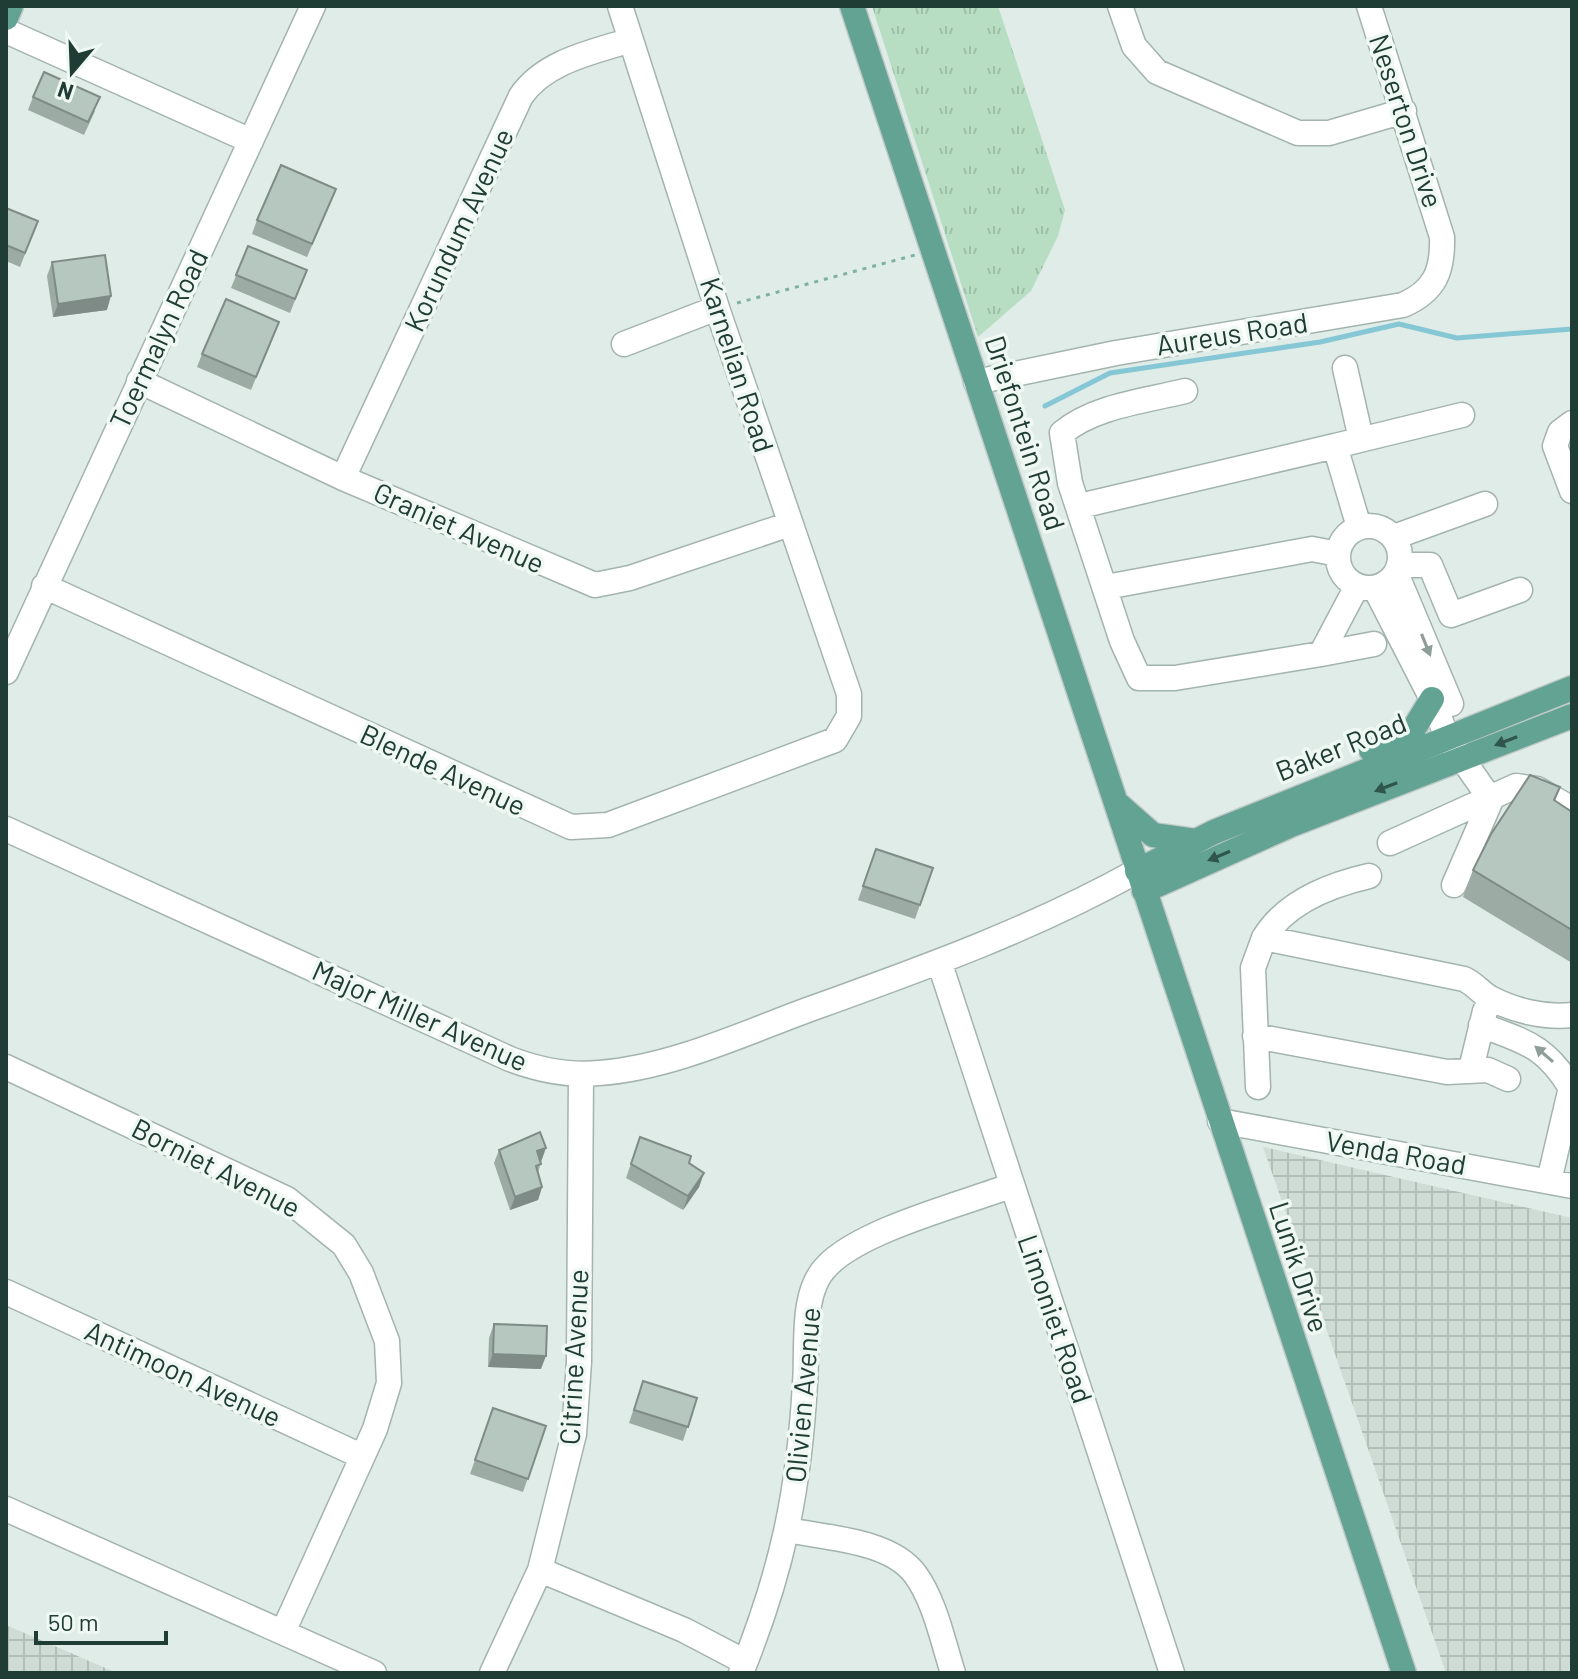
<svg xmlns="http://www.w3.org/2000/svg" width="1578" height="1679" font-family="Barlow,sans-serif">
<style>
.industrial{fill:url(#industrial-grid)}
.grass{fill:url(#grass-tufts)}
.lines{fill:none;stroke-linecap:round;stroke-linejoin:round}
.stream{stroke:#85c7d4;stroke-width:5}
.minor-casing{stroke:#a3b4ae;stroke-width:27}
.major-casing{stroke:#c1c9c6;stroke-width:27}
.path{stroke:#7fb1a2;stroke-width:3;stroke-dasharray:4 6;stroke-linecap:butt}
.minor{stroke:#fff;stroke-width:24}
.major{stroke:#62a393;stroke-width:24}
.wall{fill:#9caba4}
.shaded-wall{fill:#7f8b86}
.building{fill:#b5c7bf;stroke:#7f8b86;stroke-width:2}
.oneway{fill:#909e9a}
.oneway2{fill:#30564c}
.labels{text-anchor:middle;stroke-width:7;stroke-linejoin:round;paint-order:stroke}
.street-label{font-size:28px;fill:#203d35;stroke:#f0f8f4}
</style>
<defs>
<pattern id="industrial-grid" width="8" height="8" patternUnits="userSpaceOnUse" patternTransform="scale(2)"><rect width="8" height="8" fill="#cedcd5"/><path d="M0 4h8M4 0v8" fill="none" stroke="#b1beb7"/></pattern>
<pattern id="grass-tufts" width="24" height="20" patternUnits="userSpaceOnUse" patternTransform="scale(2)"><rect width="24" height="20" fill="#b7dec2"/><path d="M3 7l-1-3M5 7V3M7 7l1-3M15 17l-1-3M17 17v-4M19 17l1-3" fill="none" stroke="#9dbfa7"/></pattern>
</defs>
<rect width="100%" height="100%" fill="#e0ece7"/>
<path class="industrial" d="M 1263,1147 L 1572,1218 L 1572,1673 L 1446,1673 Z
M 6,1625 L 117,1673 L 6,1673 Z"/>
<path class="grass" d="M 872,6 L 998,6 L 1065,210 L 1058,236 L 1031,291 L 978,337 Z"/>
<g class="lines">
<path class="stream" d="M 1045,406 L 1110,373 L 1320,342 L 1399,324 L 1457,338 L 1572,329"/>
<defs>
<path id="minor" d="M 1120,6 L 1134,46 L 1157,72 L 1298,133 L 1329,133 L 1404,111
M 6,31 L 251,141
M 624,344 L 717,308
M 1345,368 L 1361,439
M 139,381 L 343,478 L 595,585 L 630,578 L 790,524
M 976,382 L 1116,353 L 1403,305 C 1435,291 1443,271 1442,237 L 1369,6
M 1185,391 C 1145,401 1094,406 1062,433 L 1070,483 L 1122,641 L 1139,678 L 1175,678 L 1321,654 L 1357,586
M 1572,423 L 1560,432 L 1555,446 L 1572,491
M 1335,446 L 1462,415
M 343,478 L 521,96 C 545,61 593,52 631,40
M 1080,506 L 1335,446 L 1359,527
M1338 557a31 31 0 1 1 62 0a31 31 0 1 1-62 0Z
M 1394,537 L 1485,504
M 1400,565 L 1430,565 L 1451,615 L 1520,590
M 1396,573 L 1451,704
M 44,586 L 571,827 L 608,825 L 835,740 L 849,716 L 849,694 L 717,308 L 620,6
M 1106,587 L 1312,549 L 1338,554
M 1375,588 L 1432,699 L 1447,737 L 1491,800 L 1454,885
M 1321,654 L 1374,644
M 6,672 L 313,6
M 6,829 L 510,1059 C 539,1070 568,1076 599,1073 C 668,1068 738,1036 802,1012 C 918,970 1029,931 1137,871
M 1390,843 L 1516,786 L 1537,789 L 1572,809
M 1369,876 C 1330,885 1285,903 1264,938 L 1464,979 C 1475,984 1481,993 1490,998 C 1515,1011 1545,1018 1572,1015
M 940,964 L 1172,1673
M 1481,1025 C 1525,1042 1545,1045 1571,1088
M 1255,1036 L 1447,1072 L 1488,1070 L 1508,1079
M 6,1067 L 287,1199 L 344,1245 L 361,1273 L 387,1341 L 389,1383 L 375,1429 L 283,1632
M 1471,1069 L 1485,1011
M 1258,1087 L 1253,968 L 1264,938
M 1220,1121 L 1572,1186
M 1549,1181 L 1572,1083
M 6,1292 L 361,1456
M 6,1509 L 374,1673
M 788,1530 C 826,1538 890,1540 915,1574 C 935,1601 943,1642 953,1673
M 540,1570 L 684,1630 L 745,1662
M 492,1673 L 540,1570 L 574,1434 L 579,1362 L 581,1074
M 741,1673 C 782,1572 799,1492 805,1383 C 808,1348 800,1292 827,1266 C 861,1230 962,1204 1010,1186"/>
<path id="major" d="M 852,6 L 1404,1673
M 6,18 L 11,6
M 1371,750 L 1413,730 L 1432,699
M 1119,805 L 1153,835 L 1196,841
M 1137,871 L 1214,832 L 1572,688
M 1144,891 L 1291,825 L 1572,716"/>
</defs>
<use href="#minor" class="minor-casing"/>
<use href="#major" class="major-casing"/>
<path class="path" d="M 737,303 L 915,255"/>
<use href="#minor" class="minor"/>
<use href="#major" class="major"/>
</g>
<path class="wall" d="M 33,97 L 95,111 L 84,135 L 28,110 Z
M 331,202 L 307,257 L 252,234 L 257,220 Z
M 6,208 L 38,221 L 20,267 L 6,261 Z
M 248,246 L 307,270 L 290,313 L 231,288 Z
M 52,262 L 107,310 L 53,317 L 47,276 Z
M 274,335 L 251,390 L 197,367 L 202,354 Z
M 1560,787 L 1555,801 L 1572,812 L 1572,963 L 1463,897 L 1473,870 Z
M 876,849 L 933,868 L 915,919 L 858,900 Z
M 640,1137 L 689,1163 L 704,1173 L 699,1187 L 683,1210 L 626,1178 Z
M 499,1150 L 541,1162 L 538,1173 L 542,1187 L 538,1200 L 510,1210 L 494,1163 Z
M 494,1324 L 541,1369 L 488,1367 L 489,1338 Z
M 643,1381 L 697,1398 L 683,1441 L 629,1423 Z
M 493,1408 L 546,1426 L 523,1492 L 470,1474 Z"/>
<path class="shaded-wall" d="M 111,296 L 107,310 L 53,317 L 58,304 Z
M 546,1148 L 541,1162 L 532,1164 L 537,1151 Z
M 704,1173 L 699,1187 L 683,1210 L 688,1196 Z
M 542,1187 L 538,1200 L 510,1210 L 515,1197 Z
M 493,1354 L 546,1356 L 541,1369 L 488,1367 Z"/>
<path class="building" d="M 44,72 L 100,97 L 88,122 L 33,97 Z
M 281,165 L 336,189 L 312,244 L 257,220 Z
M 6,208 L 38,221 L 25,253 L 6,245 Z
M 248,246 L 307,270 L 295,299 L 236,275 Z
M 105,255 L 111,296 L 58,304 L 52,262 Z
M 226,299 L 279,322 L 256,377 L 202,354 Z
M 1530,775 L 1560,787 L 1554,800 L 1572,812 L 1572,930 L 1473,870 L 1491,834 Z
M 876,849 L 933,868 L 920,905 L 863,886 Z
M 540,1132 L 546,1148 L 537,1151 L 541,1164 L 536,1166 L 542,1187 L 515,1197 L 499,1150 Z
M 640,1137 L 691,1156 L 689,1163 L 704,1173 L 688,1196 L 631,1164 Z
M 494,1324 L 547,1326 L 546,1356 L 493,1354 Z
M 643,1381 L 697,1398 L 688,1427 L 634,1410 Z
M 493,1408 L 546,1426 L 528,1479 L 475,1460 Z"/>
<defs><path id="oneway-solid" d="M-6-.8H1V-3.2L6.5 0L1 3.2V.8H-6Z" transform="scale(2)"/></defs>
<g class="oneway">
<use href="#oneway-solid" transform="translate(1426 645) rotate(68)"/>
<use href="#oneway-solid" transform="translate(1544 1054) rotate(-139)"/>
</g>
<g class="oneway2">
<use href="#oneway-solid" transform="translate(1506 741) rotate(159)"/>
<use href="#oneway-solid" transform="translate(1386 787) rotate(159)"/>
<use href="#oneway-solid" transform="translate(1219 856) rotate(157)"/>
</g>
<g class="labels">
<g class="street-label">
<text transform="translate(1406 121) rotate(72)" y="10">Neserton Drive</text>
<text transform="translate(459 230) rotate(-65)" y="10">Korundum Avenue</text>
<text transform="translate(1232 334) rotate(-9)" y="10">Aureus Road</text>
<text transform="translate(159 339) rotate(-65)" y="10">Toermalyn Road</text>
<text transform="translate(737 365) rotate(72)" y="10">Karnelian Road</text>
<text transform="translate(1025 433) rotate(72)" y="10">Driefontein Road</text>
<text transform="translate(459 528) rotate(24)" y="10">Graniet Avenue</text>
<text transform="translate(1341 747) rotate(-22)" y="10">Baker Road</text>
<text transform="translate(443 770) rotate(25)" y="10">Blende Avenue</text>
<text transform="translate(420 1016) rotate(24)" y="10">Major Miller Avenue</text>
<text transform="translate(1396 1153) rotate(10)" y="10">Venda Road</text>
<text transform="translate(216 1168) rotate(27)" y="10">Borniet Avenue</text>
<text transform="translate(1299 1267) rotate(72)" y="10">Lunik Drive</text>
<text transform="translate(1055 1319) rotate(71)" y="10">Limoniet Road</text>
<text transform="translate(574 1357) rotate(-87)" y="10">Citrine Avenue</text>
<text transform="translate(183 1374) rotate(25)" y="10">Antimoon Avenue</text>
<text transform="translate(803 1395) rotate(-85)" y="10">Olivien Avenue</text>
</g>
</g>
<rect width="1578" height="1679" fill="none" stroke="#203d35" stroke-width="16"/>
<g transform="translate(72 72) rotate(199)" stroke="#f0f8f4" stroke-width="6" paint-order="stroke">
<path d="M0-6L14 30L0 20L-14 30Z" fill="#203d35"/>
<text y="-12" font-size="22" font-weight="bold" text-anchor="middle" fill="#203d35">N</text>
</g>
<path d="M36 1631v12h130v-12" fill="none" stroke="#203d35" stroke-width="4"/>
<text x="48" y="1631" font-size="24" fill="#203d35" stroke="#f0f8f4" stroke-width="6" paint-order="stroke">50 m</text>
</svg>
